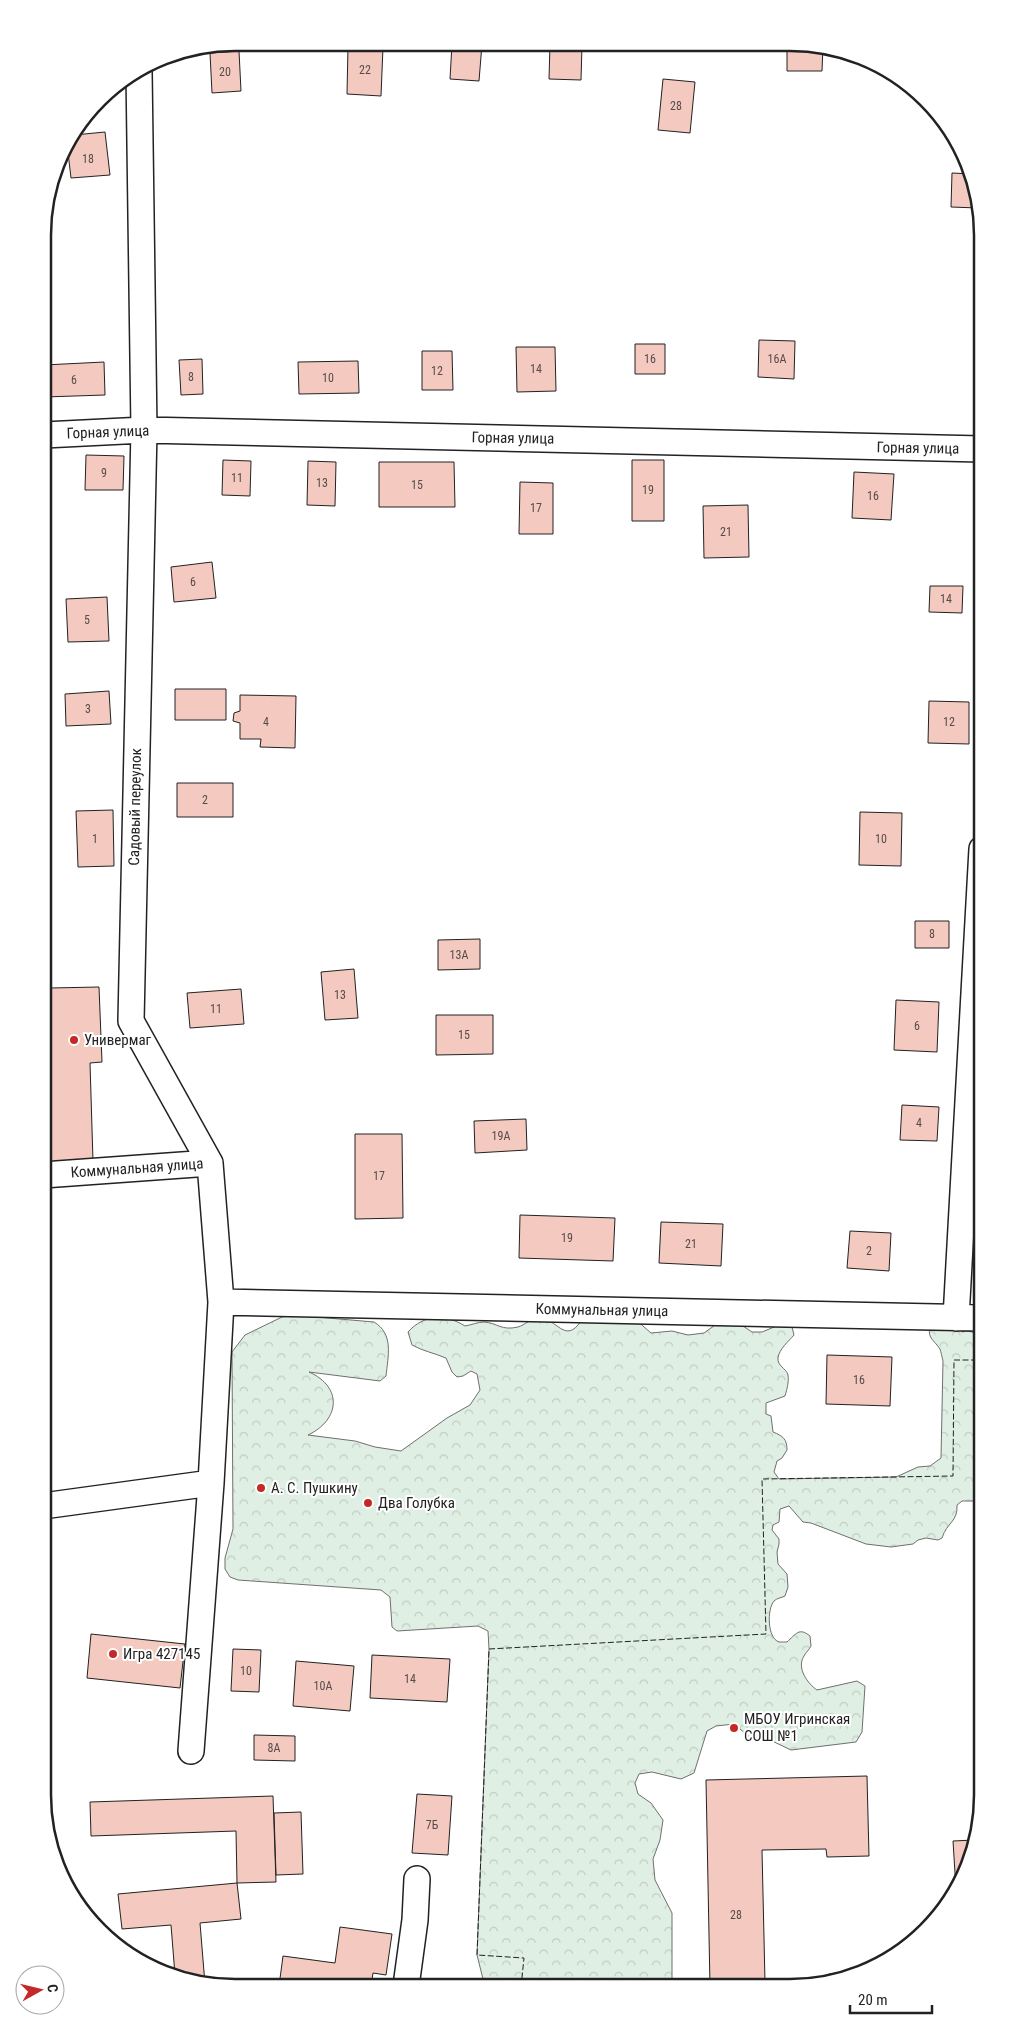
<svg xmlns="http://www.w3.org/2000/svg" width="1025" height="2030" font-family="'Roboto Condensed',sans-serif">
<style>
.forest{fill:url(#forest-crowns);stroke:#6f6f6f}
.building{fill:#f3c9c0;stroke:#222}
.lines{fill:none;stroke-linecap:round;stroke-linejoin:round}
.minor-casing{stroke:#222;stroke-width:28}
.minor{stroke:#fff;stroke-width:25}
.fence{stroke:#222;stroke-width:1;stroke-dasharray:6 2.5;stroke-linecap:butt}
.poi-dot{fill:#c62828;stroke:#fff;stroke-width:2}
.labels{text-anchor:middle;stroke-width:4;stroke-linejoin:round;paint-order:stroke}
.number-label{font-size:12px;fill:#564c4a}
.street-label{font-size:15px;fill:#222;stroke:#fff}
.poi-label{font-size:15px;fill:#222;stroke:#fff;text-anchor:start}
.rim{fill:none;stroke:#222;stroke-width:2.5}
</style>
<defs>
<pattern id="forest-crowns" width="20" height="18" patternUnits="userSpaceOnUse" patternTransform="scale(1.25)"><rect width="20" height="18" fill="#e0efe3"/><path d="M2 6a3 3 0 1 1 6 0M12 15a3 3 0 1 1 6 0" fill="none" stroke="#c0cdc2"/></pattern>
</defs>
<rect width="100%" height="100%" fill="#fff"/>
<path class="forest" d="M 293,1315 L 374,1322 C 394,1334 388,1356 386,1376 L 380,1381 L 309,1372 C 343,1387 340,1420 308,1435 L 355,1441 L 375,1447 L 401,1451 L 447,1418 L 470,1405 L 480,1390 L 477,1374 L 471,1371 L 463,1376 L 457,1377 L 452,1372 L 446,1358 C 434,1353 423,1351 412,1345 L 408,1332 C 424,1314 446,1314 465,1326 C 471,1325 478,1322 484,1322 C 498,1323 501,1331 518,1327 C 525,1325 531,1318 539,1318 C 557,1318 565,1345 581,1321 L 635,1319 L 651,1333 L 672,1331 L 688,1335 L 704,1333 L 718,1323 L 737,1322 L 752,1332 L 762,1332 L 779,1325 L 787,1324 L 792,1327 L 794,1335 C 789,1341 779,1349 778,1358 C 777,1366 786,1368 788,1375 C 789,1382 787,1389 785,1396 L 766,1403 L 766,1414 L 771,1416 L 773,1432 C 783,1436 787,1439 787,1450 L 782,1458 L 777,1461 L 774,1472 L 779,1479 L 896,1477 L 918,1467 L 930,1466 L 941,1458 L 943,1361 C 942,1357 941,1352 940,1349 C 935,1341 927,1338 930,1328 L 956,1324 L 962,1332 L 967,1331 L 982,1334 L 982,1501 L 962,1501 L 957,1505 C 958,1522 947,1522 942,1538 L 938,1540 L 926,1538 L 918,1540 L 913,1544 L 891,1547 L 866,1544 L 811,1523 L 803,1522 L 789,1506 L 780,1509 L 779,1522 L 773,1525 L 772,1530 L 779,1539 L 779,1544 L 777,1552 L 778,1564 L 787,1574 L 788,1587 L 785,1596 C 781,1598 777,1598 774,1601 C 767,1609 767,1638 779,1642 C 782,1642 785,1642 787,1642 C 796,1634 799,1627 810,1636 L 811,1646 C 809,1650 806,1652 804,1656 C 796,1668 808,1684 817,1690 L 857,1681 L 865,1686 L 862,1732 L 856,1742 L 791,1750 L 768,1739 L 752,1739 L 734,1724 L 716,1726 L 707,1731 L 694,1773 L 681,1779 L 652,1772 L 639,1774 L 635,1783 L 638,1794 L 651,1803 L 663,1820 L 660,1840 L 653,1859 L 655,1880 L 672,1913 L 672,1987 L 485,1987 L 477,1955 L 489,1649 L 488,1631 L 478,1626 L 397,1631 L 392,1627 L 390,1597 L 381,1590 L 238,1580 L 230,1577 L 225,1569 L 225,1558 L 233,1529 L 232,1352 L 245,1335 L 282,1317 Z"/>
<path class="building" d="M 452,44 L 482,44 L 479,81 L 450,79 Z
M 550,44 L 582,45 L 581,80 L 549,79 Z
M 348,46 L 383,47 L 381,96 L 347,94 Z
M 787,46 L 823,46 L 822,71 L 787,71 Z
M 239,51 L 241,91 L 212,93 L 210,53 Z
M 663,79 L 695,82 L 690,133 L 658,130 Z
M 105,132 L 110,175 L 71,178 L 67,144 L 74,135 Z
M 952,173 L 972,174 L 978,208 L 951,207 Z
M 759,340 L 795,341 L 794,379 L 758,377 Z
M 635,344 L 665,344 L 665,374 L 635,374 Z
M 516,347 L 555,347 L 556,391 L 517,392 Z
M 422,351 L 452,351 L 453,390 L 422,390 Z
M 202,359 L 203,394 L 181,395 L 179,360 Z
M 358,361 L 359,393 L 299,394 L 298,362 Z
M 104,362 L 105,395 L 44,397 L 44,365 Z
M 86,455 L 124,456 L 123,490 L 85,490 Z
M 223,460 L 251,461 L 250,496 L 222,495 Z
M 632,460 L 664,460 L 664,521 L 632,521 Z
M 308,461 L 336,462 L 335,506 L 307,505 Z
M 379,462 L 454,462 L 455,507 L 379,507 Z
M 854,472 L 894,474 L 891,520 L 852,518 Z
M 520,482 L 553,483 L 553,534 L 519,534 Z
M 748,505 L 749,557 L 704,558 L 703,506 Z
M 212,562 L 216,598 L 174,602 L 171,567 Z
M 930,586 L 963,586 L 962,613 L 929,612 Z
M 107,597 L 109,641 L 68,642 L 66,599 Z
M 175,689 L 226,689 L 226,720 L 175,720 Z
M 109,691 L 111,724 L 66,726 L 65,694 Z
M 240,695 L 296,696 L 295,748 L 260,747 L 261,739 L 240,739 L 240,723 L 233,721 L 234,713 L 240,711 Z
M 929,701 L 969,702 L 969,744 L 928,743 Z
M 177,783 L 233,783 L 233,817 L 177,817 Z
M 113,810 L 114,866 L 78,867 L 76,811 Z
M 860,812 L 902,813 L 901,866 L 859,865 Z
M 915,921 L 949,921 L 949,948 L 915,948 Z
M 480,939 L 480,969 L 438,970 L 438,940 Z
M 43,944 L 48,944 L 50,988 L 99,987 L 102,1062 L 90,1063 L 93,1161 L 51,1162 L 47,1018 L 43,1018 Z
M 354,969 L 358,1018 L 325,1020 L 321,972 Z
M 241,989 L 244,1024 L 190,1028 L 187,993 Z
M 896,1000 L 939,1002 L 937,1052 L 894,1050 Z
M 436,1015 L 493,1015 L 493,1054 L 436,1055 Z
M 902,1105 L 939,1107 L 937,1141 L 900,1140 Z
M 526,1119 L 527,1150 L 475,1153 L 474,1121 Z
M 355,1134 L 402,1134 L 403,1218 L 355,1219 Z
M 520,1215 L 615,1218 L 613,1261 L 519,1258 Z
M 661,1222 L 723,1224 L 721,1266 L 659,1263 Z
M 850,1231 L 891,1233 L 889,1271 L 847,1268 Z
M 827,1355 L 892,1357 L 890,1406 L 826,1404 Z
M 91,1634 L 185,1644 L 180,1688 L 87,1678 Z
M 233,1649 L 261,1650 L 259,1692 L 231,1691 Z
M 372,1655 L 450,1659 L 447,1702 L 370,1698 Z
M 296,1661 L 354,1666 L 350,1711 L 293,1706 Z
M 254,1735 L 295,1736 L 295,1761 L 254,1760 Z
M 867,1776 L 869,1856 L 827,1857 L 826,1849 L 762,1850 L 765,1982 L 829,1980 L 829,1974 L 860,1973 L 851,1977 L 789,1988 L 710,1987 L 706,1780 Z
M 417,1794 L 452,1796 L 448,1855 L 412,1853 Z
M 273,1796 L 276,1882 L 237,1883 L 236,1831 L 91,1836 L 90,1802 Z
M 301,1812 L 303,1874 L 276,1875 L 274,1813 Z
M 974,1840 L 968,1868 L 956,1889 L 953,1841 Z
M 237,1883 L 241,1919 L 200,1923 L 205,1984 L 175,1975 L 171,1925 L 122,1929 L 118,1894 Z
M 340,1927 L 392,1934 L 386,1975 L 373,1973 L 371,1986 L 279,1986 L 283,1956 L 335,1963 Z"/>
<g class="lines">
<defs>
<path id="minor" d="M 139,71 L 144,430 L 131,1021 L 210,1163 L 221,1302 L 211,1483 L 191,1751
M 44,435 L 144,430 L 982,449
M 43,1175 L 210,1163
M 221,1302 L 982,1318
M 956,1318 L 982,849
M 43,1506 L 211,1483
M 406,1986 L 415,1920 L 417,1879"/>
</defs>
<use href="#minor" class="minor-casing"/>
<use href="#minor" class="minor"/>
<path class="fence" d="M 521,1987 L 524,1958 L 477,1955 L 489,1649 L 766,1634 L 762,1479 L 953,1476 L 954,1360 L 982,1360"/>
</g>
<g class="poi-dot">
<circle cx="74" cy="1040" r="5"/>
<circle cx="261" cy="1488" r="5"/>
<circle cx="368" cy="1503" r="5"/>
<circle cx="113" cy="1654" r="5"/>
<circle cx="734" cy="1728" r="5"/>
</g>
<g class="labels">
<g class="number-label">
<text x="365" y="74">22</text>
<text x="225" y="76">20</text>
<text x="676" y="110">28</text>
<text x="88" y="163">18</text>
<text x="650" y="363">16</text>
<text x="777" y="363">16А</text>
<text x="536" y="373">14</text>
<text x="437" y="375">12</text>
<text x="191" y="381">8</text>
<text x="328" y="382">10</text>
<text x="74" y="384">6</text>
<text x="104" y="477">9</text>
<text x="237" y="482">11</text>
<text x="322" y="487">13</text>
<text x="417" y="489">15</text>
<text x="648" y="494">19</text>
<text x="873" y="500">16</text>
<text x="536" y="512">17</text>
<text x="726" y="536">21</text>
<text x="193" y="586">6</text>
<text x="946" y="603">14</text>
<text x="87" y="624">5</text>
<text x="88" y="713">3</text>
<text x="266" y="726">4</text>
<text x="949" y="726">12</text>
<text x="205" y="804">2</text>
<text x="95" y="843">1</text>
<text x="881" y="843">10</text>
<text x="932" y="938">8</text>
<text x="459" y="959">13А</text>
<text x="340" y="999">13</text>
<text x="216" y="1013">11</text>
<text x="917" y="1030">6</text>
<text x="464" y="1039">15</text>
<text x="919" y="1127">4</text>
<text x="501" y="1140">19А</text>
<text x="379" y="1180">17</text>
<text x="567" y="1242">19</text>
<text x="691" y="1248">21</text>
<text x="869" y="1255">2</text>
<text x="859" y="1384">16</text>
<text x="246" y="1675">10</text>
<text x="410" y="1683">14</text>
<text x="323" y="1690">10А</text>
<text x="274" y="1752">8А</text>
<text x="432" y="1829">7Б</text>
<text x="736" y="1919">28</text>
</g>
<g class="street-label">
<text transform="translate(108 432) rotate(-2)" y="5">Горная улица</text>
<text transform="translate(513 438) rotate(1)" y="5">Горная улица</text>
<text transform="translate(918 448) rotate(1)" y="5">Горная улица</text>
<text transform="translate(135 807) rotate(-89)" y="5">Садовый переулок</text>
<text transform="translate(137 1168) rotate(-4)" y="5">Коммунальная улица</text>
<text transform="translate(602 1310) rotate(1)" y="5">Коммунальная улица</text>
</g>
<g class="poi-label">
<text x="84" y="1045">Универмаг</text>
<text x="271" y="1493">А. С. Пушкину</text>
<text x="378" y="1508">Два Голубка</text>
<text x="123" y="1659">Игра 427145</text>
<text x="744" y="1724">МБОУ Игринская<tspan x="744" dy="17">СОШ №1</tspan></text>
</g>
</g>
<path d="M0 0H1025V2030H0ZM235 51H790A184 184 0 0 1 974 235V1795A184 184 0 0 1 790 1979H235A184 184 0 0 1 51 1795V235A184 184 0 0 1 235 51Z" fill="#fff" fill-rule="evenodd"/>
<path class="rim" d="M235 51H790A184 184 0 0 1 974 235V1795A184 184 0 0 1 790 1979H235A184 184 0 0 1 51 1795V235A184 184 0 0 1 235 51Z"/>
<g transform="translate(40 1990) rotate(82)"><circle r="24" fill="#ffffff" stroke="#a7a7a7"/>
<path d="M0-4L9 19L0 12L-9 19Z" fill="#c62828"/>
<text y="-8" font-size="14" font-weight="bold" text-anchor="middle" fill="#222222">С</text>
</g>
<path d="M850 2005v8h82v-8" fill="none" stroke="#222222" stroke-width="2.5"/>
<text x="858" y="2005" font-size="15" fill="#222222" stroke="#ffffff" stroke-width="4" paint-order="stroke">20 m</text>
</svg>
